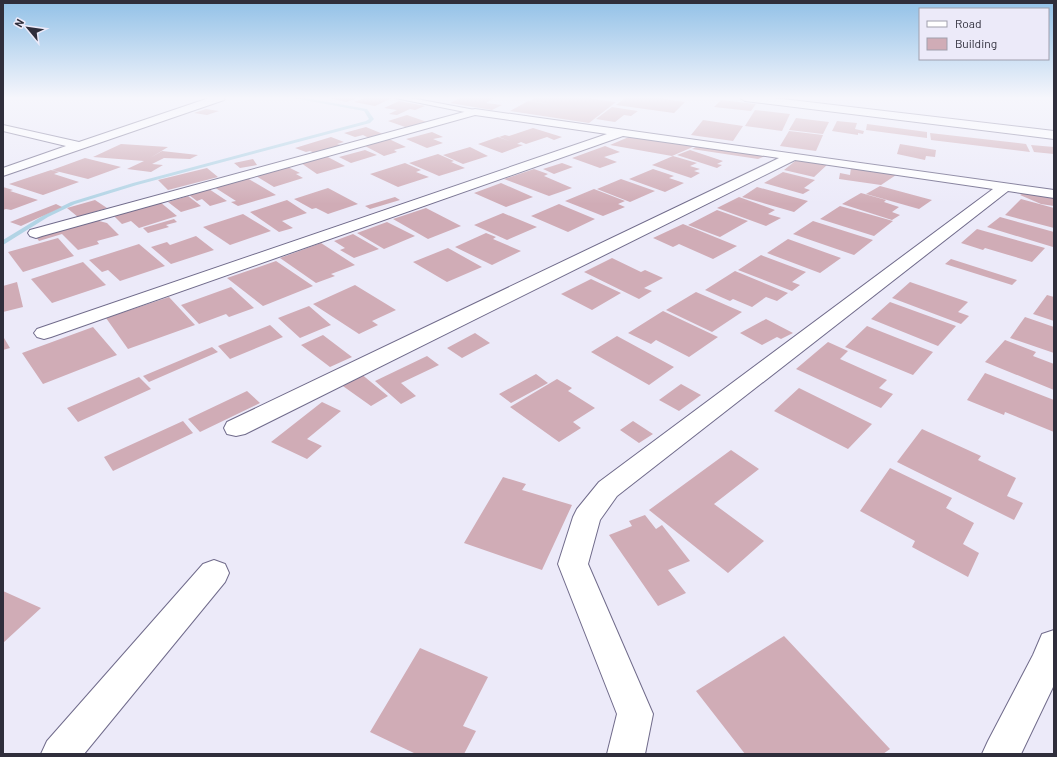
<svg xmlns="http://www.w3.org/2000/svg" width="1057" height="757" font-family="Barlow,sans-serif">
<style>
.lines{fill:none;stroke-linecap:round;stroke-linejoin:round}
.stream{fill:#b2d4e5;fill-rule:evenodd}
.building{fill:#d0acb6}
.service-casing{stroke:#706b8b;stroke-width:2}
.minor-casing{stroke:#706b8b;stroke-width:2}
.trunk-casing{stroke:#706b8b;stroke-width:2}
.service{fill:#fff;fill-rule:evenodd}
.minor{fill:#fff;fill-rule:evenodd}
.trunk{fill:#fff;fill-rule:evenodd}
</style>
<rect width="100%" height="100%" fill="#eceaf9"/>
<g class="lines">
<path class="stream" d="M 293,98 L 305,98 L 367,109 L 374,119 L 370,123 L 137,185 L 75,204 L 48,217 L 3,245 L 3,240 L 44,215 L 71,202 L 133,183 L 366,121 L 369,119 L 364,111 Z"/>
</g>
<path class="building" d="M 330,98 L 355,98 L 355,99 L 346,102 Z
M 365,98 L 392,98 L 375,106 L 354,102 Z
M 460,98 L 494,98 L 486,103 L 502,105 L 492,110 L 450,103 Z
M 535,98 L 586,98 L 616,102 L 589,123 L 510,111 L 528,101 L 555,105 L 530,101 Z
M 625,98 L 658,98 L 685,102 L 674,113 L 616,105 Z
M 721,100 L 756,104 L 751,111 L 714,107 Z
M 399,101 L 425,106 L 415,110 L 410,109 L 397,115 L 389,114 L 397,110 L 384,108 Z
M 612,107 L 638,111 L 631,116 L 624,115 L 615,122 L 596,119 Z
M 206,109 L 219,111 L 207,115 L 194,113 Z
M 755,110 L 790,114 L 782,131 L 745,126 Z
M 407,115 L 427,122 L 408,128 L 388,121 Z
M 796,118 L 829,122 L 823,134 L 789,130 Z
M 703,120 L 743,126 L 733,141 L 691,135 Z
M 837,121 L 857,123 L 855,129 L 864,131 L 863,134 L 858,133 L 858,135 L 832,131 Z
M 867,124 L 927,132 L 927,138 L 866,130 Z
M 366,127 L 383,134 L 369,138 L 363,135 L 355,137 L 344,133 Z
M 533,128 L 562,137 L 554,140 L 547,137 L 526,144 L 521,142 L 517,144 L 523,145 L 502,153 L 478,144 L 498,137 L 512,142 L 499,137 L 505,135 L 509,136 Z
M 789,131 L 823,135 L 816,151 L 780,146 Z
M 432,132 L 443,137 L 433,139 L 443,143 L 427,148 L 406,139 Z
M 930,133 L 1026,144 L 1030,152 L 931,140 Z
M 631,136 L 695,146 L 672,156 L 610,145 Z
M 331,137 L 344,142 L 337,144 L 341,145 L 315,153 L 310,151 L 306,152 L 295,148 Z
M 389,139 L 406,147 L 394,150 L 397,152 L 384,156 L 365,146 Z
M 121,144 L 168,147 L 150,158 L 162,151 L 198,155 L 190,159 L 164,158 L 152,164 L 163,165 L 151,172 L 127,169 L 144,161 L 93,157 Z
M 900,144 L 936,150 L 935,157 L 926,156 L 925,160 L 897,154 Z
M 700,145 L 768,155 L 758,159 L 692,149 Z
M 1031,145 L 1054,147 L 1054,154 L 1034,152 Z
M 605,146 L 620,152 L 604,157 L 617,162 L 600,168 L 572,158 Z
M 470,147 L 488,156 L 463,164 L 443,155 Z
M 365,150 L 377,155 L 351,163 L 339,157 Z
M 690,150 L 723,161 L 717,164 L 722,165 L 717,168 L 677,155 Z
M 438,154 L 454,161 L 451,162 L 465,168 L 439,176 L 409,163 Z
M 326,156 L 345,166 L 317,174 L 301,163 Z
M 673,156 L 697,163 L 690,166 L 700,169 L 694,171 L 700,173 L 691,178 L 652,165 Z
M 85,158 L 121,167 L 88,179 L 52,170 Z
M 799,158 L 828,164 L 814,177 L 784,170 Z
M 253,159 L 257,165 L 240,168 L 234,163 Z
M 405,163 L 421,170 L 416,172 L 429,177 L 398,187 L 370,174 Z
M 562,163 L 573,167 L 554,174 L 543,169 Z
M 288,167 L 300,173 L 296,174 L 303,178 L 274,187 L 256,176 Z
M 207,168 L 218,177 L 168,190 L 158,180 Z
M 851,168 L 896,175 L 881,185 L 839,179 L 840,173 L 850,175 Z
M 534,169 L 548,174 L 544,176 L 572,188 L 549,196 L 504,179 Z
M 653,169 L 674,176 L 669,178 L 684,183 L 665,192 L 629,179 Z
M 51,170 L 59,172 L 54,174 L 79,182 L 43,195 L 9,184 Z
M 783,172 L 815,180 L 804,188 L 810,190 L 803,194 L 764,183 Z
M 247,178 L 276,195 L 238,206 L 231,202 L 236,201 L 214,187 Z
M 621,179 L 655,191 L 630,202 L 597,189 Z
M 501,183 L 533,197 L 506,207 L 474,193 Z
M 880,186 L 932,200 L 919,209 L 866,194 Z
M 3,187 L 13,190 L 10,191 L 38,200 L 11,210 L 6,209 L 3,210 Z
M 757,187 L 808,201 L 794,212 L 742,197 Z
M 328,188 L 358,204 L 328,214 L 316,208 L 312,209 L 294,199 Z
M 209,189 L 227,201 L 210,206 L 202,199 L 197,201 L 189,195 Z
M 594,189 L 625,201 L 618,204 L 625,207 L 603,216 L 565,201 Z
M 1027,191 L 1054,195 L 1054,206 L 1041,204 L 1020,195 Z
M 861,193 L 886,200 L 884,202 L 899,207 L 892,212 L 900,215 L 892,220 L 842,204 Z
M 188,196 L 201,206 L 181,212 L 168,202 Z
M 395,197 L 400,200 L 370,209 L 365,206 Z
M 739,197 L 775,210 L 768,214 L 781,218 L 766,226 L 717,208 Z
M 1021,199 L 1054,208 L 1054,228 L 1005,215 Z
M 95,200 L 107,208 L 78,217 L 67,208 Z
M 287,200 L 307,213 L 282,221 L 293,228 L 279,232 L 250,212 Z
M 160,202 L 177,216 L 139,228 L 131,221 L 122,224 L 113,215 Z
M 56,204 L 62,207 L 21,226 L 10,222 Z
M 559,204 L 595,219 L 568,232 L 531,216 Z
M 840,206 L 893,221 L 874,236 L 820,219 Z
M 426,208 L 461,226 L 428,239 L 393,219 Z
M 717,210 L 748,221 L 720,237 L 688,225 Z
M 503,213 L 537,227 L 507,240 L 474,225 Z
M 243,214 L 271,231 L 230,245 L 203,227 Z
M 1000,217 L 1054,232 L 1054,246 L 1053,247 L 987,227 Z
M 174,219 L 177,222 L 166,225 L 169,227 L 148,233 L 143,228 Z
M 95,220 L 107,223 L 119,235 L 97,241 L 99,244 L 78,250 L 62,234 L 39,241 L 36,237 Z
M 813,221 L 873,240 L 854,255 L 793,234 Z
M 387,222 L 415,236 L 384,249 L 357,233 Z
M 683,224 L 737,246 L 713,259 L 679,244 L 673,247 L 653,238 Z
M 977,229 L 1045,248 L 1032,262 L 985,248 L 983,250 L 961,243 Z
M 486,233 L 496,237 L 493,239 L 521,251 L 492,265 L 455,247 Z
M 353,234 L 379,249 L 354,258 L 340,250 L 345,248 L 334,241 Z
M 196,236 L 214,250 L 171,264 L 151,247 L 167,242 L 170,245 Z
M 58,238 L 74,256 L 23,272 L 8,252 Z
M 788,239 L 841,258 L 820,273 L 767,253 Z
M 321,243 L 355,265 L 331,274 L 335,276 L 316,283 L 280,258 Z
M 139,244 L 165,266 L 120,281 L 108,270 L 102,272 L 89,260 Z
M 448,248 L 482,267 L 447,282 L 413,262 Z
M 761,255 L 806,272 L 792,282 L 800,285 L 792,291 L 738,270 Z
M 612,258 L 641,272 L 645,270 L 663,278 L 644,288 L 652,291 L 639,299 L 584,272 Z
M 951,259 L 1017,280 L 1012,285 L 945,264 Z
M 276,261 L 313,286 L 263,306 L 227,278 Z
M 83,262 L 106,285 L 52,303 L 31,279 Z
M 735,271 L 788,293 L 777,301 L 766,297 L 752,307 L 733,299 L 730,301 L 705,290 Z
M 591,279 L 621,293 L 592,310 L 561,294 Z
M 17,282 L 23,307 L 3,312 L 3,286 Z
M 910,282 L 968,302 L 958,312 L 969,316 L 961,324 L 892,298 Z
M 355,285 L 396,310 L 372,321 L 378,325 L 359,334 L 313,304 Z
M 231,287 L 254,308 L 229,317 L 226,314 L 199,324 L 181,305 Z
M 696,292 L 742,312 L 712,332 L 666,310 Z
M 1047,295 L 1054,297 L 1054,321 L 1033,314 Z
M 169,297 L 195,325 L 128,349 L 106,318 Z
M 890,302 L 956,326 L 938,346 L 871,319 Z
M 309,306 L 331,325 L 300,338 L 278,318 Z
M 663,311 L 718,337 L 689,357 L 656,340 L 651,344 L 628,333 Z
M 1025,317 L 1054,327 L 1054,353 L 1010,338 Z
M 766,319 L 793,333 L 781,339 L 777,337 L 762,345 L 740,333 Z
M 270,325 L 283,337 L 230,359 L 218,346 Z
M 867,326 L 933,352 L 913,375 L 845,347 Z
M 93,327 L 117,355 L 43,384 L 22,353 Z
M 475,333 L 490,343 L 462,358 L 447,348 Z
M 323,335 L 352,357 L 330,367 L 301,345 Z
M 617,336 L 674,367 L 649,385 L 591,352 Z
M 4,338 L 10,348 L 3,350 L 3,339 Z
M 1005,340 L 1036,352 L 1033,356 L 1054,364 L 1054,390 L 985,362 Z
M 828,342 L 848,351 L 840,359 L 887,380 L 879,388 L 893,394 L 881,408 L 796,369 Z
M 212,347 L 218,352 L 149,382 L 143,376 Z
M 427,356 L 439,365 L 401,383 L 416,396 L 401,404 L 375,381 Z
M 360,373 L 388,396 L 371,406 L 340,384 Z
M 985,373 L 1054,400 L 1054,432 L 1005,412 L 1004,415 L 967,400 Z
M 536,374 L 548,383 L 511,403 L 499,394 Z
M 139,377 L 151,389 L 78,422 L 67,408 Z
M 557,379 L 572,388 L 568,391 L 595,408 L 573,422 L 581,428 L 559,442 L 510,407 Z
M 681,384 L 701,395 L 679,411 L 659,400 Z
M 799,388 L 872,424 L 848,449 L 774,411 Z
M 247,391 L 260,403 L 200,432 L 188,419 Z
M 322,402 L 341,411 L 307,439 L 322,446 L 307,459 L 271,442 Z
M 183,421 L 193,433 L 113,471 L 104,457 Z
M 633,421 L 653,434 L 639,443 L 620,430 Z
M 922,429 L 981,456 L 978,460 L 1016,478 L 1007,496 L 1023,503 L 1014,520 L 897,462 Z
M 731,450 L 759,469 L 714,504 L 764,541 L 728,573 L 649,510 Z
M 890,468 L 952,498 L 946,508 L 974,523 L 963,544 L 979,553 L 968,577 L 912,547 L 915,541 L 860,511 Z
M 503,477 L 526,484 L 522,490 L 572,505 L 542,570 L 464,543 Z
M 645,515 L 656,529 L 662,525 L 690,561 L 668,570 L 686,593 L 658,606 L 609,535 L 632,526 L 629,521 Z
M 3,591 L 41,608 L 3,643 Z
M 784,636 L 890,749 L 883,754 L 745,754 L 696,691 Z
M 420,648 L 488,677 L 463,726 L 476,731 L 464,754 L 416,754 L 370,732 Z"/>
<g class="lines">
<defs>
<path id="service" d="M 395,98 L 411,98 L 475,110 L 478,112 L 475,114 Z"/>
<path id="minor" d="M 209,98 L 225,98 L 224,100 L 3,176 L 3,168 L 66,146 L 3,131 L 3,125 L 79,142 Z
M 475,109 L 1054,190 L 1054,198 L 1008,191 L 617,496 L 600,520 L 588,564 L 653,714 L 645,754 L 607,754 L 617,714 L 558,564 L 573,517 L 577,509 L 599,482 L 993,189 L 795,160 L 245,434 L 236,436 L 227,434 L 224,428 L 227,422 L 779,158 L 623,136 L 51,337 L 44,339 L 37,337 L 34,333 L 37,329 L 607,134 L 475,115 L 42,236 L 36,238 L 30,236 L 28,233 L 30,230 Z
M 214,560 L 225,564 L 229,573 L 225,582 L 84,754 L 41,754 L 47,741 L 203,564 Z
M 1054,630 L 1054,685 L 1021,754 L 982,754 L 988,741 L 1033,655 L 1042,634 Z"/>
<path id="trunk" d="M 740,98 L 774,98 L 1054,131 L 1054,139 L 745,101 Z"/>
</defs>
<use href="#service" class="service-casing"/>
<use href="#minor" class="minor-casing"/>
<use href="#trunk" class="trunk-casing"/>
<use href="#service" class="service"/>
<use href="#minor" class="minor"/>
<use href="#trunk" class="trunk"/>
</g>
<linearGradient id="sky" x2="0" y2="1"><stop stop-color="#92c1e7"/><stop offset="0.48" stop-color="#f6f6fc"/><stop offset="1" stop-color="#f6f6fc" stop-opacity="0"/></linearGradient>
<rect width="1057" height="204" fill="url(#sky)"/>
<rect width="1057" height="757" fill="none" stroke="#2f2e3b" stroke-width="8"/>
<rect x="919" y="8" width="130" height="52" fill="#eceaf9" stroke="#a09fad"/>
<rect x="927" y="21" width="20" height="6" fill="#ffffff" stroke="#a09fad"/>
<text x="955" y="28" font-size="12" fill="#2f2e3b">Road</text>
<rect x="927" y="38" width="20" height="12" fill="#d0acb6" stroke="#a09fad"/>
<text x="955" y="48" font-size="12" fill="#2f2e3b">Building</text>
<g transform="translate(28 28) rotate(299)" stroke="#eceaf9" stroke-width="3" paint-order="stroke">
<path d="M0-3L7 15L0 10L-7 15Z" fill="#2f2e3b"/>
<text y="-6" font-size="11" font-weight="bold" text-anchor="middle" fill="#2f2e3b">N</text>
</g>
</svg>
